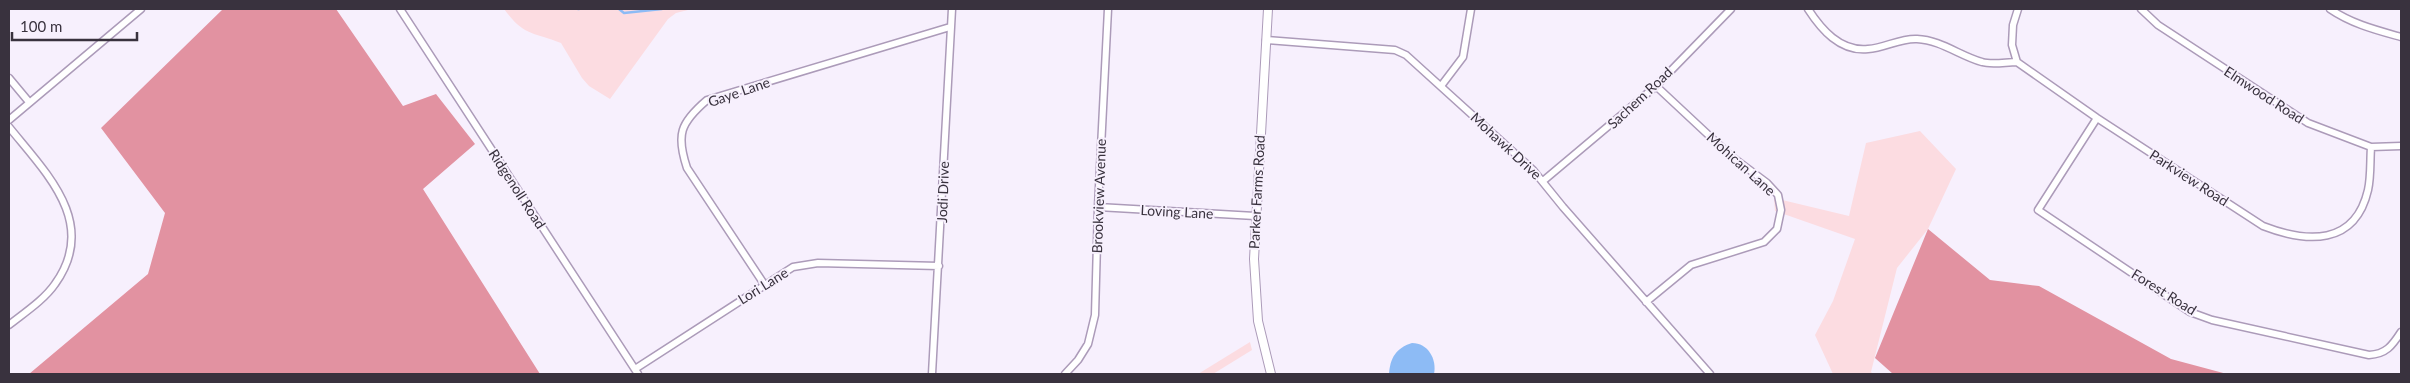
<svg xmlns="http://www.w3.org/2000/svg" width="2410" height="383" font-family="Lato,sans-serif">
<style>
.green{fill:#fcdce1}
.forest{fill:#e292a1}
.water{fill:#8dbbf5}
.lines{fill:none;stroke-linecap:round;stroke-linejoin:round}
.stream{stroke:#8dbbf5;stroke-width:2.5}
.minor-casing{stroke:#ac9bb9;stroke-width:9}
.tertiary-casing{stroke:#ac9bb9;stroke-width:10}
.minor{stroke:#fff;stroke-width:6}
.tertiary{stroke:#fff;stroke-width:8}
.labels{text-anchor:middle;stroke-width:4;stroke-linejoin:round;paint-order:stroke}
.street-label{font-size:14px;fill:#39323e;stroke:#f7f0fd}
</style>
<rect width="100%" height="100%" fill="#f7f0fd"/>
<path class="green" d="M 504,9 L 692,9 L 676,13 L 668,19 L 610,99 L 589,86 L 582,78 L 561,43 C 532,31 525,37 504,9 Z
M 1920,131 L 1956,169 L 1928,229 L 1897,268 L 1871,372 L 1873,374 L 1833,374 L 1815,335 L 1833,301 L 1855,239 L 1775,211 L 1774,198 L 1849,216 L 1866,143 Z
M 1250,342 L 1252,350 L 1213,374 L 1198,374 Z"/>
<path class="forest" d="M 223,9 L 336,9 L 403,106 L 436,94 L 475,144 L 423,189 L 540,374 L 29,374 L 148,274 L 165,213 L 101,128 Z
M 1928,229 L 1990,280 L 2039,286 L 2171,359 L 2227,374 L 1893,374 L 1875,358 Z"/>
<path class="water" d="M 1412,343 C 1428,343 1437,359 1434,374 L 1389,374 C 1390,358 1396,348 1412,343 Z"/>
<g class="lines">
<path class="stream" d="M 578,9 L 579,9
M 619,9 L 624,13 L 662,9"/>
<defs>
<path id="minor" d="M 400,9 L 638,374
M 1808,9 C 1821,29 1840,52 1868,49 C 1885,48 1900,38 1917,39 C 1941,40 1960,56 1982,62 C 1992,65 2006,62 2017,62
M 2018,9 L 2013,25 L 2012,45 L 2017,62 L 2097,118 L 2263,226 C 2307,243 2355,246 2368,190 C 2371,177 2370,161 2371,147
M 2141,9 L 2158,25 L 2308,123 L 2371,147 L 2401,146
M 2330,9 C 2352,24 2376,30 2401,37
M 1266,40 L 1395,50 L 1406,55 L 1533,170 L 1563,207 L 1710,374
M 9,78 L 29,102
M 1441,86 L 1463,57 L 1471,9
M 2097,118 L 2038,210 L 2190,312 L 2212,320 L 2369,355 C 2386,354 2392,346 2401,332
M 9,120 L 141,9
M 9,127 C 46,173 99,223 55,284 C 44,300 24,313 9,325
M 1543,181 L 1656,86 L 1731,9
M 1098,207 L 1255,216
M 764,284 L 687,168 C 676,135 680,123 707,100 L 950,27
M 1646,302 L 1691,265 L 1764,242 L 1777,229 L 1781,210 L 1778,195 L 1767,183 L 1731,156 L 1656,86
M 635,369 L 793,267 L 818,263 L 939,266
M 932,374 L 952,9
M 1065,374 L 1078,360 L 1088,344 L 1095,315 L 1098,207 L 1108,9"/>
<path id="tertiary" d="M 1268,9 L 1254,259 L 1258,321 L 1271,374"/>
</defs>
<use href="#minor" class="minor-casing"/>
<use href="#tertiary" class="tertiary-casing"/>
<use href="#minor" class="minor"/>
<use href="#tertiary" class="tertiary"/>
</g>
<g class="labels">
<g class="street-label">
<text transform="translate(739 92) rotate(-19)" y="5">Gaye Lane</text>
<text transform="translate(2264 95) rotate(33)" y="5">Elmwood Road</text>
<text transform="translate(1640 98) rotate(-43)" y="5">Sachem Road</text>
<text transform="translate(1506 146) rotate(43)" y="5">Mohawk Drive</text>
<text transform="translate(1741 164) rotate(42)" y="5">Mohican Lane</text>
<text transform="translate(2189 178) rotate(33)" y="5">Parkview Road</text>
<text transform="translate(517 189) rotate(57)" y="5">Ridgenoll Road</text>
<text transform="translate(943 192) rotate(-88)" y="5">Jodi Drive</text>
<text transform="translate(1257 192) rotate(-87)" y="5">Parker Farms Road</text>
<text transform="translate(1099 196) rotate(-88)" y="5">Brookview Avenue</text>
<text transform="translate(1177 212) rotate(3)" y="5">Loving Lane</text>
<text transform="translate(763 286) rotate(-32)" y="5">Lori Lane</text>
<text transform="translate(2164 292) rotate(32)" y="5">Forest Road</text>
</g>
</g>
<rect width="2410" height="383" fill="none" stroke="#39323e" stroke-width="20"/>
<path d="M12 32v8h125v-8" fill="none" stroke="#39323e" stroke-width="2.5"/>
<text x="20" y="32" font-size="15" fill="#39323e" stroke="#f7f0fd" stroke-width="4" paint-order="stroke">100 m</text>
</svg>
